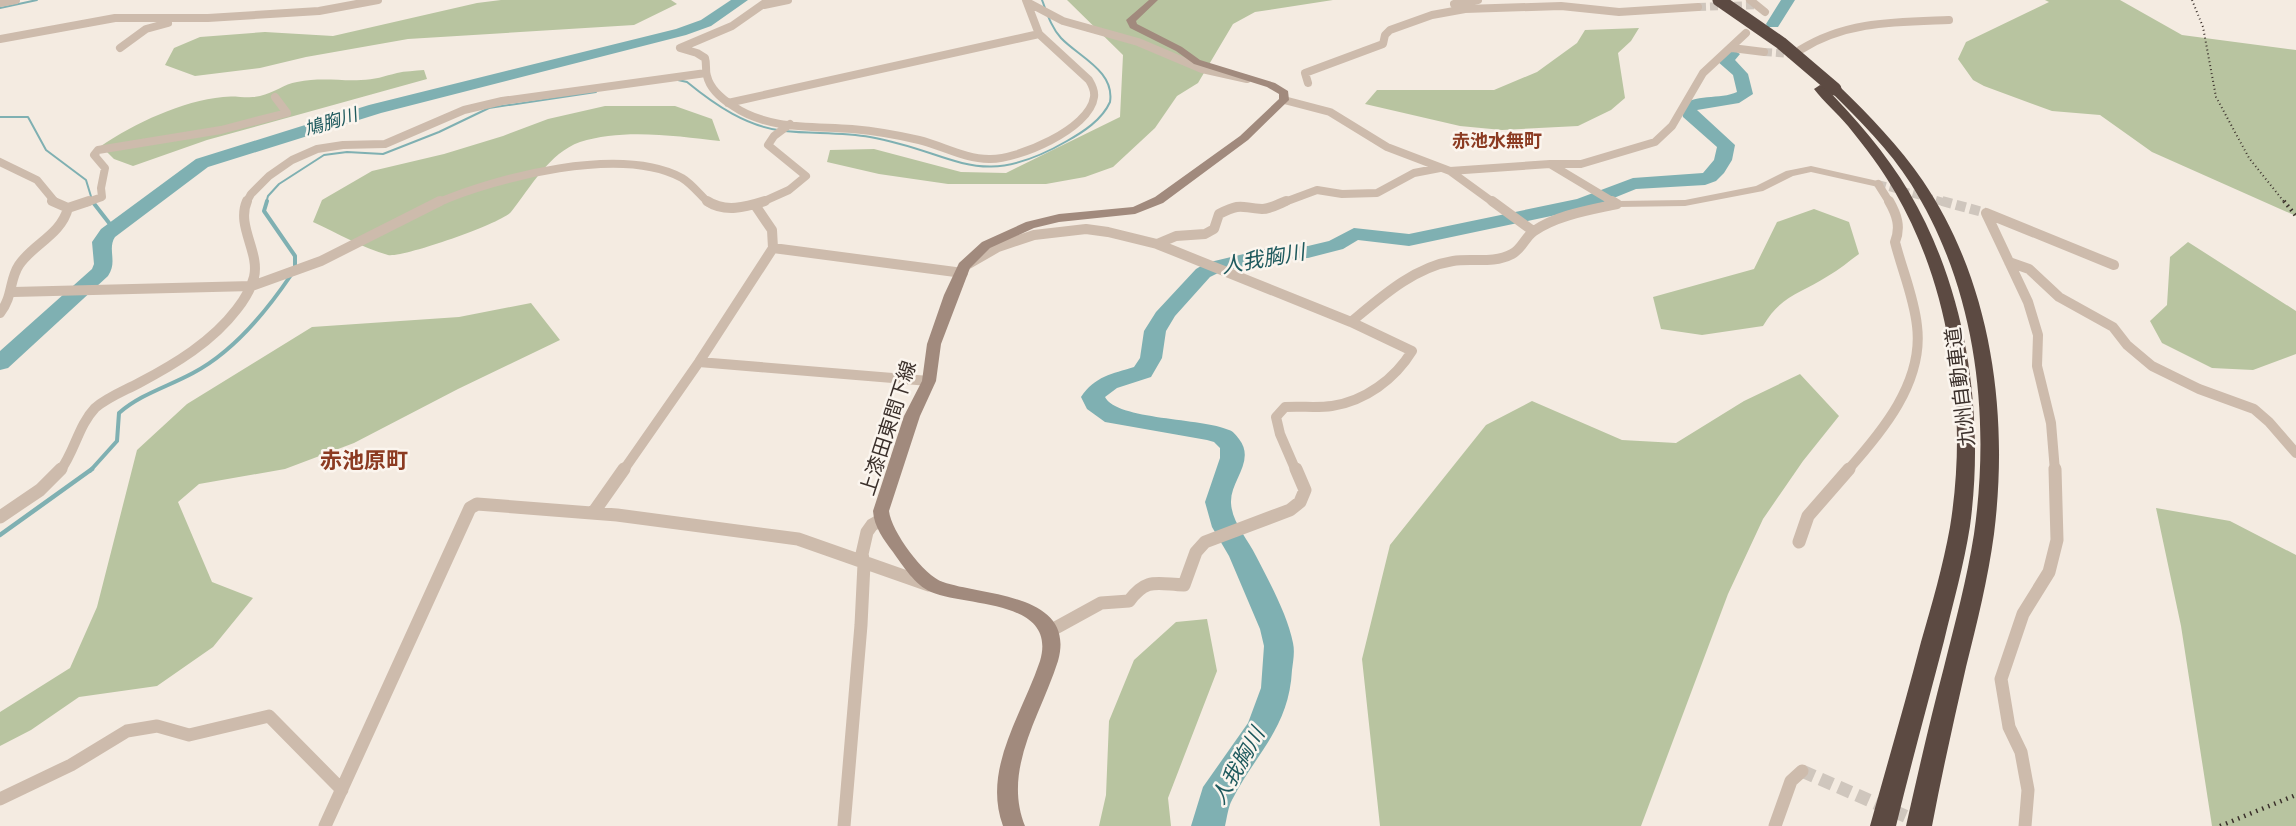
<svg xmlns="http://www.w3.org/2000/svg" width="2296" height="826" font-family="Arial,'Noto Sans JP',sans-serif">
<style>
.green{fill:#b8c4a0}
.lines{fill:none;stroke-linecap:round;stroke-linejoin:round}
.stream-far2{stroke:#7fb0b2;stroke-width:2}
.stream-far1{stroke:#7fb0b2;stroke-width:4}
.stream{stroke:#7fb0b2;stroke-width:4.5}
.river{fill:#7fb0b2;fill-rule:evenodd}
.minor-tunnel-far2{stroke:#cfc6bd;stroke-width:8;stroke-dasharray:8 4;stroke-linecap:butt}
.minor-tunnel-far1{stroke:#cfc6bd;stroke-width:10;stroke-dasharray:10 4.5;stroke-linecap:butt}
.minor-tunnel{stroke:#cfc6bd;stroke-width:13;stroke-dasharray:13 7;stroke-linecap:butt}
.minor-far2{stroke:#cdbbac;stroke-width:8}
.minor-far1{stroke:#cdbbac;stroke-width:10}
.minor{stroke:#cdbbac;stroke-width:13}
.tertiary{fill:#cdbbac;fill-rule:evenodd}
.secondary{fill:#a18a7d;fill-rule:evenodd}
.motorway{fill:#5c4a42;fill-rule:evenodd}
.rail-far2{stroke:#3b302b;stroke-width:2;stroke-dasharray:1 3;stroke-linecap:butt}
.rail-far1{stroke:#3b302b;stroke-width:4;stroke-dasharray:1.5 4;stroke-linecap:butt}
.rail{stroke:#3b302b;stroke-width:4.5;stroke-dasharray:1.5 5;stroke-linecap:butt}
.motorway-bridge{stroke:#5c4a42;stroke-width:13}
.labels{text-anchor:middle;stroke-width:5;stroke-linejoin:round;paint-order:stroke}
.far-water-label{font-size:18px;font-style:italic;fill:#1f5a5e;stroke:#fbf5ee}
.far-quarter-label{font-size:18px;font-weight:bold;fill:#8c3b22;stroke:#fbf5ee}
.street-label{font-size:20px;fill:#3b302b;stroke:#fbf5ee}
.water-label{font-size:21px;font-style:italic;fill:#1f5a5e;stroke:#fbf5ee}
.quarter-label{font-size:22px;font-weight:bold;fill:#8c3b22;stroke:#fbf5ee}
</style>
<rect width="100%" height="100%" fill="#f4ebe1"/>
<path class="green" d="M 501,0 L 671,0 L 677,4 L 634,25 L 408,39 L 306,57 L 260,68 L 195,76 L 165,65 L 174,48 L 200,37 L 265,32 L 333,36 L 477,3 Z
M 1067,0 L 1333,0 L 1255,12 L 1233,24 L 1198,83 L 1177,96 L 1155,128 L 1113,167 L 1085,177 L 1046,184 L 948,184 L 879,174 L 827,162 L 830,150 L 874,149 L 961,172 L 1006,173 L 1120,117 L 1123,55 Z
M 2045,0 L 2120,0 L 2182,35 L 2296,50 L 2296,216 L 2152,152 L 2100,115 L 2052,111 L 1984,86 L 1973,80 L 1958,59 L 1966,42 L 2049,2 Z
M 1639,28 L 1631,41 L 1618,53 L 1625,98 L 1611,110 L 1578,126 L 1502,130 L 1460,126 L 1365,104 L 1377,90 L 1494,90 L 1537,72 L 1577,43 L 1585,30 Z
M 424,70 L 427,79 L 207,140 L 133,166 L 114,159 L 101,146 C 135,123 182,101 223,97 C 235,95 248,99 260,96 C 274,93 284,84 297,82 C 321,77 338,81 361,80 C 374,80 385,76 397,73 C 405,71 415,71 424,70 Z
M 605,106 L 675,106 L 712,119 L 720,141 C 677,136 623,128 580,142 C 549,153 531,187 511,212 C 500,224 402,258 388,255 C 363,248 337,233 313,222 L 322,200 L 372,171 L 444,154 L 503,136 L 548,119 Z
M 1814,209 L 1849,222 L 1859,254 C 1849,261 1839,270 1828,276 C 1800,294 1781,295 1763,326 L 1702,335 L 1661,329 L 1653,297 L 1754,269 L 1777,222 Z
M 2188,242 L 2296,311 L 2296,354 L 2253,370 L 2212,368 L 2162,343 L 2150,321 L 2167,305 L 2170,257 Z
M 531,303 L 560,340 L 458,389 L 354,443 L 285,469 L 199,484 L 178,502 L 212,582 L 253,598 L 213,647 L 157,686 L 79,697 L 31,730 L 0,746 L 0,712 L 70,668 L 97,607 L 137,450 L 187,404 L 312,327 L 459,317 Z
M 1800,374 L 1839,416 L 1803,461 L 1763,519 L 1728,594 L 1641,826 L 1380,826 L 1362,659 L 1390,545 L 1486,425 L 1532,401 L 1622,440 L 1676,443 L 1744,401 Z
M 2156,508 L 2230,521 L 2296,555 L 2296,826 L 2212,826 L 2181,626 Z
M 1207,619 L 1217,671 L 1168,798 L 1171,826 L 1099,826 L 1106,795 L 1109,721 L 1134,660 L 1176,622 Z"/>
<g class="lines">
<path class="stream-far2" d="M 0,8 L 37,0
M 678,80 L 687,82 C 715,105 747,127 784,131 C 813,134 842,132 870,137 C 956,152 977,193 1067,141 C 1083,132 1102,120 1110,102 C 1115,71 1079,57 1061,38 C 1051,27 1047,13 1042,0
M 0,117 L 28,117 L 46,150 L 86,180 L 93,203
M 266,203 L 268,196 L 279,184 L 324,155 L 347,152 L 383,154 L 439,132 L 489,108 L 596,92"/>
<path class="stream-far1" d="M 92,201 L 113,228
M 267,201 L 264,211 L 295,256 L 295,268
M 90,471 L 117,441 L 119,413 C 141,394 167,387 193,373 C 233,352 266,312 291,275"/>
<path class="stream" d="M 0,535 L 92,469"/>
<path class="river" d="M 731,0 L 748,0 L 711,26 L 686,35 L 381,113 L 208,167 L 115,237 C 107,249 118,262 108,276 L 8,368 L 0,370 L 0,351 L 92,269 L 94,264 L 92,242 L 101,229 L 196,159 L 369,105 L 676,29 L 701,20 Z
M 1781,0 L 1795,0 L 1778,27 L 1768,27 L 1766,24 Z
M 1732,49 L 1740,54 L 1735,60 L 1748,74 L 1753,94 L 1739,103 L 1697,110 L 1735,145 L 1732,160 L 1724,173 L 1716,181 L 1705,185 L 1636,189 L 1589,208 L 1409,246 L 1358,240 L 1343,249 L 1308,258 L 1273,259 L 1220,272 L 1210,277 L 1175,316 L 1166,331 L 1162,358 L 1151,377 L 1117,388 L 1105,397 C 1116,420 1203,418 1229,430 C 1233,431 1236,435 1239,439 C 1256,461 1230,480 1231,503 C 1232,523 1248,539 1256,556 C 1269,581 1288,616 1293,643 C 1295,652 1293,662 1292,670 C 1289,728 1256,753 1232,800 C 1228,807 1227,818 1225,826 L 1191,826 L 1203,787 L 1248,723 L 1261,688 L 1264,646 L 1260,629 L 1229,556 L 1212,527 L 1205,502 L 1220,458 L 1220,448 L 1214,442 L 1207,440 L 1105,422 L 1087,409 L 1081,397 C 1095,376 1112,374 1134,367 L 1140,358 L 1144,331 L 1156,312 L 1196,269 L 1206,263 L 1273,247 L 1308,246 L 1329,241 L 1354,228 L 1409,234 L 1577,199 L 1633,178 L 1703,173 L 1714,160 L 1717,147 L 1683,117 L 1681,107 C 1692,93 1721,100 1737,92 L 1733,75 L 1717,61 L 1726,51 Z"/>
<path class="minor-tunnel-far2" d="M 1698,7 L 1758,5
M 1764,52 L 1792,54 L 1797,52
M 1878,184 L 1947,203"/>
<path class="minor-tunnel-far1" d="M 1942,201 L 1986,213"/>
<path class="minor-tunnel" d="M 1802,771 L 1928,826"/>
<path class="minor-far2" d="M 769,0 L 732,26 L 680,48 L 697,53 L 705,58 C 707,64 705,70 707,76 C 710,89 722,99 733,106 C 768,130 812,126 852,129 C 874,131 898,135 919,140 C 943,146 965,159 989,159 C 1017,160 1090,129 1094,97 C 1095,91 1092,85 1089,80 L 1039,34 L 1026,0
M 1750,0 L 1765,12
M 1027,2 L 1063,21 L 1138,42 L 1202,69 L 1247,79
M 0,3 L 16,0
M 1454,4 L 1478,0
M 764,5 L 788,0
M 0,39 L 115,18 L 208,18 L 319,11 L 378,0
M 120,48 L 146,29 L 168,23
M 1732,48 L 1764,52
M 1800,50 C 1846,21 1896,22 1949,20
M 1308,83 L 1305,73 L 1383,44 L 1385,35 L 1390,30 L 1432,15 L 1465,9 L 1561,6 L 1619,12 L 1698,7
M 1284,100 L 1330,112 L 1387,147 L 1450,171 L 1494,203
M 728,103 L 1039,34
M 0,162 L 37,180 L 56,203
M 1550,164 L 1581,164 L 1655,142 L 1672,126 L 1703,73 L 1746,33
M 1450,171 L 1550,164 L 1615,203
M 1878,184 L 1890,203
M 85,203 L 102,197 L 101,188 L 105,168 L 94,155 L 98,150 L 221,130 L 287,113 L 275,97
M 246,203 L 251,194 L 269,176 L 292,160 L 317,149 L 343,145 L 385,144 L 464,110 L 502,101 L 706,73
M 437,203 C 497,177 621,145 682,178 C 692,184 700,195 709,203
M 760,203 L 789,190 L 806,176 L 768,145 L 774,136 L 790,124
M 1282,203 L 1317,190 L 1342,194 L 1377,193 L 1414,173 L 1440,168"/>
<path class="minor-far1" d="M 52,201 L 68,208 L 89,201
M 707,201 C 725,213 746,207 765,201
M 1492,201 L 1533,231
M 1612,201 L 1617,204
M 1986,213 L 2028,302 L 2038,335 L 2037,366 L 2051,423 L 2055,471
M 1986,213 L 2114,265
M 1157,244 L 1176,236 L 1205,234 L 1214,229 L 1219,214 C 1243,202 1240,208 1262,209 C 1270,209 1279,204 1286,201
M 773,248 L 963,273
M 2009,262 L 2029,269 L 2059,297 L 2113,327 L 2127,345 L 2152,366 L 2199,389 L 2254,409 L 2269,422 L 2296,453
M 965,266 L 998,247 L 1034,235 L 1086,229 L 1108,232 L 1157,244 L 1351,322 C 1380,298 1414,267 1453,261 C 1472,258 1493,264 1512,254 C 1522,249 1525,237 1534,231 C 1557,215 1590,210 1617,204
M 13,292 L 252,286 L 321,261 L 440,201
M 0,313 C 13,297 9,280 19,265 C 33,244 61,235 68,208
M 699,362 L 929,381
M 60,471 C 75,451 78,426 95,408 C 108,397 124,391 139,383 C 175,364 212,342 237,309 C 244,300 251,289 254,277 C 260,252 236,226 247,201
M 623,471 L 699,362 L 773,248 L 772,230 L 755,205
M 1296,471 L 1280,434 L 1276,417 L 1285,407 C 1301,406 1317,408 1332,406 C 1365,401 1395,379 1412,351 L 1351,322
M 1847,471 C 1882,432 1924,382 1917,326 C 1914,297 1902,270 1895,242 C 1901,227 1897,215 1889,201"/>
<path class="minor" d="M 593,513 L 624,469
M 0,517 L 40,490 L 61,469
M 1799,542 L 1808,516 L 1849,469
M 1050,631 L 1101,603 L 1129,601 C 1147,577 1157,584 1184,585 L 1196,552 L 1205,542 L 1290,510 L 1300,502 L 1305,490 L 1296,469
M 0,799 L 71,765 L 127,731 L 157,726 L 189,735 L 269,716 L 342,790
M 325,826 L 470,508 L 477,504 L 617,515 L 798,539 L 929,585
M 844,826 L 861,625 L 864,564 L 862,554 L 867,532 L 872,525 L 881,520
M 1775,826 L 1791,781 L 1802,771
M 2025,826 L 2028,790 L 2021,752 L 2009,727 L 2001,679 L 2023,614 L 2049,572 L 2057,540 L 2055,469"/>
<path class="tertiary" d="M 1811,166 L 1882,182 L 1883,184 L 1878,187 L 1811,172 L 1793,176 L 1763,191 L 1685,206 L 1617,207 L 1612,204 L 1617,201 L 1685,200 L 1756,186 L 1786,171 Z"/>
<path class="secondary" d="M 1149,0 L 1158,0 L 1136,21 L 1137,24 L 1182,47 L 1200,60 L 1275,83 L 1288,91 L 1289,100 L 1248,140 L 1163,203 L 1135,214 L 1059,222 L 1034,228 L 990,248 L 970,268 L 941,344 L 936,381 L 920,416 L 889,511 C 891,531 924,576 943,582 C 983,596 1077,593 1058,661 C 1041,715 1002,769 1025,826 L 1003,826 C 982,769 1022,715 1040,661 C 1058,599 967,607 931,592 C 915,585 903,566 893,552 C 884,540 874,527 873,511 L 904,416 L 922,381 L 927,344 L 944,295 L 959,263 L 982,242 L 1026,222 L 1059,214 L 1133,207 L 1155,197 L 1240,136 L 1279,99 L 1279,94 L 1267,87 L 1194,64 L 1176,51 L 1130,28 L 1126,20 Z"/>
<path class="motorway" d="M 1820,85 L 1824,86 C 1856,119 1886,153 1909,192 C 1967,290 1985,415 1970,526 C 1964,565 1953,603 1944,641 C 1928,703 1911,764 1896,826 L 1870,826 C 1887,765 1905,703 1921,642 C 1932,604 1943,566 1950,527 C 1968,416 1952,290 1895,192 C 1882,169 1865,147 1848,126 C 1837,113 1824,102 1814,89 Z
M 1835,85 L 1839,86 C 1870,116 1899,146 1923,181 C 1992,283 2009,414 1994,534 C 1988,579 1977,623 1966,667 C 1954,720 1942,773 1932,826 L 1906,826 C 1918,773 1930,720 1944,667 C 1955,623 1967,579 1974,534 C 1991,415 1976,287 1911,184 C 1889,149 1859,120 1831,92 L 1829,89 Z"/>
<path class="rail-far2" d="M 2192,0 L 2203,27 L 2216,97 L 2249,158 L 2285,203"/>
<path class="rail-far1" d="M 2284,201 L 2296,216"/>
<path class="rail" d="M 2220,826 L 2296,795"/>
<path class="motorway-bridge" d="M 1719,0 L 1781,43 L 1835,89"/>
</g>
<g class="labels">
<g class="far-water-label">
<text transform="translate(331 122) rotate(-17)" y="6">鳩胸川</text>
</g>
<g class="far-quarter-label">
<text x="1497" y="147">赤池水無町</text>
</g>
<g class="street-label">
<text transform="translate(1960 387) rotate(-97)" y="7">九州自動車道</text>
<text transform="translate(888 428) rotate(-72)" y="7">上漆田東間下線</text>
</g>
<g class="water-label">
<text transform="translate(1263 259) rotate(-10)" y="7">人我胸川</text>
<text transform="translate(1238 766) rotate(-60)" y="7">人我胸川</text>
</g>
<g class="quarter-label">
<text x="364" y="468">赤池原町</text>
</g>
</g>
</svg>
